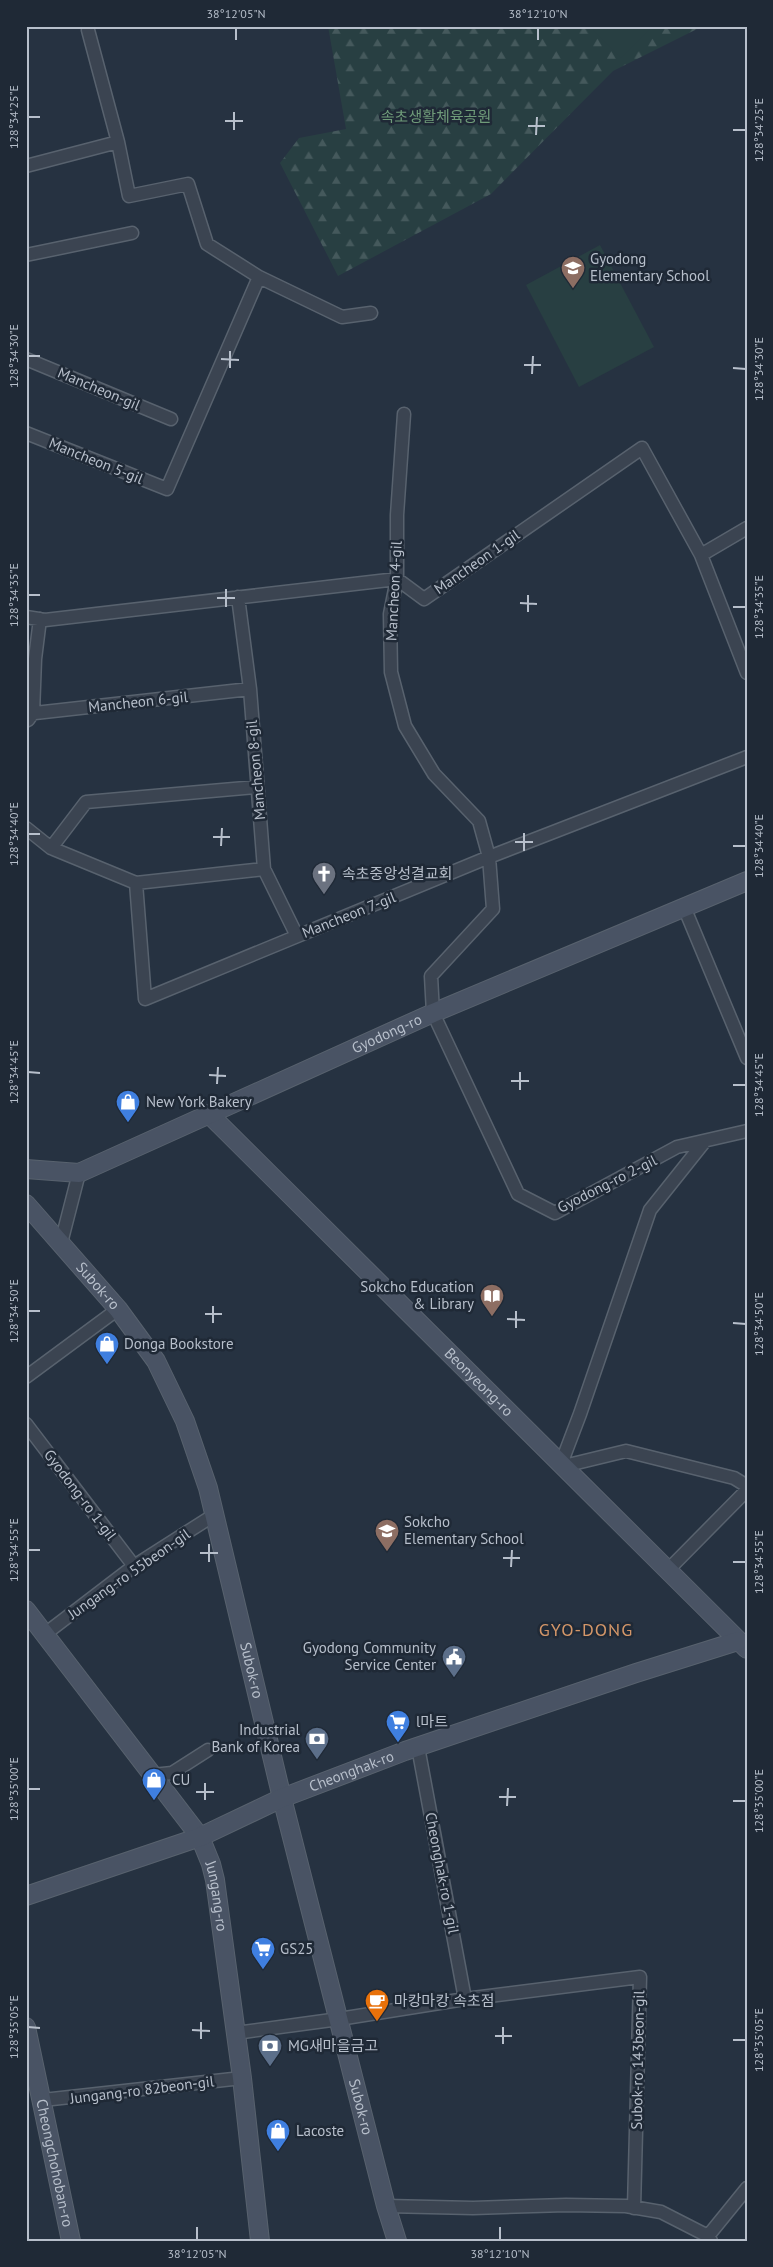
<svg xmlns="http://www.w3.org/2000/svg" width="773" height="2267" font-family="'PT Sans','Noto Sans KR',sans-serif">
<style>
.forest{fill:url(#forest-firs)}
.garden{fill:#283f42}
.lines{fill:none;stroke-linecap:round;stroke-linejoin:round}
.street-casing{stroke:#58626e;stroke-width:15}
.secondary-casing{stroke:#58626e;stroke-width:20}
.street{stroke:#3b4451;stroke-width:12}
.secondary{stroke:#495364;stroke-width:18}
.ticks{fill:none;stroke:#b7bfcb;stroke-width:2}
.labels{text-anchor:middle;stroke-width:5;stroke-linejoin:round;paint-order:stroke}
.park-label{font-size:15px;fill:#6f9b79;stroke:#1f2936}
.poi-label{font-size:15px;fill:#b7bfcb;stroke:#1f2936;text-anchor:start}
.street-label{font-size:15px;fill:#b7bfcb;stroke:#1f2936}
.quarter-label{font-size:18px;letter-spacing:1px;fill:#d49769;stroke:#1f2936}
.neatline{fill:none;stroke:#b7bfcb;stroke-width:2}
.ticks-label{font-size:12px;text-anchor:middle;fill:#b7bfcb}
</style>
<defs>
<pattern id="forest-firs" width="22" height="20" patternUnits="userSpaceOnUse" patternTransform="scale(1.25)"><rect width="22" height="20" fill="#283f42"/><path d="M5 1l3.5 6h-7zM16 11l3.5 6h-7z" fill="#45595c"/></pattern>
</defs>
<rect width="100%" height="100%" fill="#263241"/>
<path class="forest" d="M 328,26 L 703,26 L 613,71 L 491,194 L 338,276 L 280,163 L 299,138 L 346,129 Z"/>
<path class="garden" d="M 597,26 L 653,26 L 621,58 L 593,30 Z
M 600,245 L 654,347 L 579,387 L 526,285 Z"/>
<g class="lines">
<defs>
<path id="street" d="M 88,30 L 118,142 L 129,196 L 188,184 L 207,244 L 259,277 L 342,317 L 371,313
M 26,166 L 118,142
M 26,255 L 132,233
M 26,359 L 171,419
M 404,414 L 397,515 L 397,579 L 390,614 L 391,672 L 405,726 L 434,774 L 479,821 L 489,857 L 493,909 L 431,976 L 433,1013 L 518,1194 L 555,1213 L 677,1147 L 747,1131
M 26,433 L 167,489 L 259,277
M 701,555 L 747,528
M 238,597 L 250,689 L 264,869 L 297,936
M 26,617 L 45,620 L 397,579 L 424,599 L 642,448 L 701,555 L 747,673
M 26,714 L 250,689
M 28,720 L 33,713 L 35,659 L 40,619
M 26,828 L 51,848 L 136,883 L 145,999 L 489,857 L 747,757
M 51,848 L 86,802 L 257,787
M 136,883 L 264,869
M 684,907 L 747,1058
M 61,1243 L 79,1173
M 26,1377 L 118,1309
M 26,1424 L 134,1566
M 561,1464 L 580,1414 L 650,1210 L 705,1141
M 564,1466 L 626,1451 L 734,1478 L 747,1486
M 668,1570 L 747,1490
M 45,1634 L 134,1566 L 214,1515
M 418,1747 L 465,1999
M 153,1775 L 172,1773 L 208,1750
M 236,2033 L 339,2019 L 465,1999 L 640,1977 L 634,2208
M 43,2100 L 242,2078
M 386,2206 L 473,2208 L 566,2205 L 626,2206 L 661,2212 L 708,2236 L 711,2241
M 708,2236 L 747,2188"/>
<g id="secondary">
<path id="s1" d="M 210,1115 L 747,1649"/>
<path id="s2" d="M 26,1169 L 79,1173 L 433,1013 L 747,881"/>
<path id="s3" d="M 26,1204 L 118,1309 L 156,1361 L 185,1421 L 208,1488 L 282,1798 L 386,2206 L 397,2241"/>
<path id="s4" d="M 26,1610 L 200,1837 L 211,1864 L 215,1880 L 242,2078 L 260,2241"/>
<path id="s5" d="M 26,1896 L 200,1837 L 282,1798 L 405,1751 L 636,1673 L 738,1641"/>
<path id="s6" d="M 26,2027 L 71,2241"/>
</g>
</defs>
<use href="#street" class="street-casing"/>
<use href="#secondary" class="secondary-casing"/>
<use href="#street" class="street"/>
<use href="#secondary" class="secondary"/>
</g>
<path class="ticks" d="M 236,40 L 236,28M 538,40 L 538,28M 28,117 L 40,117M 225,121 L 243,121M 528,126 L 545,126M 234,130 L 234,112M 733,130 L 746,130M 536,135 L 537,117M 28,356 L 40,356M 221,359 L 239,360M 524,365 L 541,365M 230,368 L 230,351M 733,368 L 746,369M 532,374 L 533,356M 28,595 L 40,595M 217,598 L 235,598M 520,603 L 537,604M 226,607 L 226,589M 733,607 L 746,607M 528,612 L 528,595M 28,834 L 40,834M 213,837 L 230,837M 515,842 L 533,842M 221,846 L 222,828M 733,846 L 746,846M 524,851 L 524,833M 28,1072 L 40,1073M 209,1075 L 226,1076M 511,1081 L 529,1081M 217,1084 L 218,1067M 733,1085 L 746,1085M 520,1090 L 520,1072M 28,1311 L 40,1311M 205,1314 L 222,1314M 507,1319 L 525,1320M 213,1323 L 213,1306M 733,1323 L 746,1324M 516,1328 L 516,1311M 28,1550 L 40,1550M 200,1553 L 218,1553M 503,1558 L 520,1558M 209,1562 L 209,1544M 733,1562 L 746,1562M 511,1567 L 512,1550M 28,1789 L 40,1789M 196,1792 L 214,1792M 499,1797 L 516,1797M 205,1800 L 205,1783M 733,1801 L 746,1801M 507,1806 L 508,1788M 28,2027 L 40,2028M 192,2030 L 210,2031M 495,2036 L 512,2036M 201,2039 L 201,2022M 733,2040 L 746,2040M 503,2044 L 503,2027M 197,2240 L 197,2227M 500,2240 L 500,2227"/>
<defs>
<symbol id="school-pin" viewBox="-11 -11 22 30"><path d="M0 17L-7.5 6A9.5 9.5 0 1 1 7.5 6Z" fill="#8d6e63" stroke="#1f2936"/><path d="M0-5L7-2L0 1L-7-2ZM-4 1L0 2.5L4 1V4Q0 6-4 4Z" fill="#fff"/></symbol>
<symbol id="church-pin" viewBox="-11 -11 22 30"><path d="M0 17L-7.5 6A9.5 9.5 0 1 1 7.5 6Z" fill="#6b7280" stroke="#1f2936"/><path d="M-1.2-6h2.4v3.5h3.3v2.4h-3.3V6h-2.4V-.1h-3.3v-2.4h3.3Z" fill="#fff"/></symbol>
<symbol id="shop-pin" viewBox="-11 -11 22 30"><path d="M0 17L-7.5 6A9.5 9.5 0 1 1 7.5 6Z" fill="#3f7fe0" stroke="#1f2936"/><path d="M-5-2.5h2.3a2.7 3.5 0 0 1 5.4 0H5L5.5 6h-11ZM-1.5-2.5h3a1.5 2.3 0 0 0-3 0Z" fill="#fff"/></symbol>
<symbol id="library-pin" viewBox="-11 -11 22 30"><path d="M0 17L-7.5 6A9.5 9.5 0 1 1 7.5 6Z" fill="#8d6e63" stroke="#1f2936"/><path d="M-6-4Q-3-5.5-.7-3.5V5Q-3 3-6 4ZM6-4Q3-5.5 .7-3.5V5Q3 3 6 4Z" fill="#fff"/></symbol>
<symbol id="civic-pin" viewBox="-11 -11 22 30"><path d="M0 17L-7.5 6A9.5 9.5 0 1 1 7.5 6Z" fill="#5c6f8a" stroke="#1f2936"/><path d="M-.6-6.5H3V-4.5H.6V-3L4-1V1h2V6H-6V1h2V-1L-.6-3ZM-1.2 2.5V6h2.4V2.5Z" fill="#fff"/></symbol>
<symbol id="supermarket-pin" viewBox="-11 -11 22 30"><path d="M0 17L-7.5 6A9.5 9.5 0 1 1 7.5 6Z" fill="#3f7fe0" stroke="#1f2936"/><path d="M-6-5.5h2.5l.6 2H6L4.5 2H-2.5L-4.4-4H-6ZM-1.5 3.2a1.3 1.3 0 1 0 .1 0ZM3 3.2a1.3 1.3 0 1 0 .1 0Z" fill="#fff"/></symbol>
<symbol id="bank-pin" viewBox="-11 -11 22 30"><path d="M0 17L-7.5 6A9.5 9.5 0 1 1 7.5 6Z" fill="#5c6f8a" stroke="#1f2936"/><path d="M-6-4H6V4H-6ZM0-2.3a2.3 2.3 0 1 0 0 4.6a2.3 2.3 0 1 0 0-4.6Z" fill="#fff"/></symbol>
<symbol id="cafe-pin" viewBox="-11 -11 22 30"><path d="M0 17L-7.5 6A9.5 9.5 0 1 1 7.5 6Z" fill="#e8710a" stroke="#1f2936"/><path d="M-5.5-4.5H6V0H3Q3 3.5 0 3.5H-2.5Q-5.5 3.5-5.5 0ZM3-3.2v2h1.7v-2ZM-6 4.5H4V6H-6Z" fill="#fff"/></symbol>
</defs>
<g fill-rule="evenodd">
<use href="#school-pin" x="559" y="254" width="28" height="38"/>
<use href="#church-pin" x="310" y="860" width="28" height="38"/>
<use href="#shop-pin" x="114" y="1088" width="28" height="38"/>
<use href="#library-pin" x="478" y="1282" width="28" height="38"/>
<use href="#shop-pin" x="93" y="1330" width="28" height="38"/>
<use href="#school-pin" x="373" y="1517" width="28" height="38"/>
<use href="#civic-pin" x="440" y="1643" width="28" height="38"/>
<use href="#supermarket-pin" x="384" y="1708" width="28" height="38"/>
<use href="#bank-pin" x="303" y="1725" width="28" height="38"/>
<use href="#shop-pin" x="140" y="1766" width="28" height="38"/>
<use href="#supermarket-pin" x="249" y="1935" width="28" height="38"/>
<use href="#cafe-pin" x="363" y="1987" width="28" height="38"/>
<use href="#bank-pin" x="256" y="2032" width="28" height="38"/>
<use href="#shop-pin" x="264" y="2117" width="28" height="38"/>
</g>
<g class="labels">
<g class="park-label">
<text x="436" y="122">속초생활체육공원</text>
</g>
<g class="poi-label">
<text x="590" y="264">Gyodong<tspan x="590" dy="17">Elementary School</tspan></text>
<text x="342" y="879">속초중앙성결교회</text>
<text x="146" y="1107">New York Bakery</text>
<text x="474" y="1292" text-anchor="end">Sokcho Education<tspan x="474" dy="17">&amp; Library</tspan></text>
<text x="124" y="1349">Donga Bookstore</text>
<text x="404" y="1527">Sokcho<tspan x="404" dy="17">Elementary School</tspan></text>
<text x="436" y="1653" text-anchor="end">Gyodong Community<tspan x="436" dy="17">Service Center</tspan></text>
<text x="416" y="1727">l마트</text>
<text x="300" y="1735" text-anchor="end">Industrial<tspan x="300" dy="17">Bank of Korea</tspan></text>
<text x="172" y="1785">CU</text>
<text x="280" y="1954">GS25</text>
<text x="394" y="2006">마캉마캉 속초점</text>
<text x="288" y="2051">MG새마을금고</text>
<text x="296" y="2136">Lacoste</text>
</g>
<g class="street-label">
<text transform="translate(99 389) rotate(23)" y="5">Mancheon-gil</text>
<text transform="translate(96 461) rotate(22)" y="5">Mancheon 5-gil</text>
<text transform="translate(477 562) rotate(-35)" y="5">Mancheon 1-gil</text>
<text transform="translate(394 591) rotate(-87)" y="5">Mancheon 4-gil</text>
<text transform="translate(138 702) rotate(-6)" y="5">Mancheon 6-gil</text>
<text transform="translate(256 770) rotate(-95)" y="5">Mancheon 8-gil</text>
<text transform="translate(349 915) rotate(-22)" y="5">Mancheon 7-gil</text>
<text dy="5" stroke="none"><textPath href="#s2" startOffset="391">Gyodong-ro</textPath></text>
<text transform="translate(607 1184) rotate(-27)" y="5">Gyodong-ro 2-gil</text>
<text dy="5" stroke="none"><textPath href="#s3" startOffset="109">Subok-ro</textPath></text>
<text dy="5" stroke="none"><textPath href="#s1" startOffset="379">Beonyeong-ro</textPath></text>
<text transform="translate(80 1495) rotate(53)" y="5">Gyodong-ro 1-gil</text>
<text transform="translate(129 1574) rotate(-35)" y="5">Jungang-ro 55beon-gil</text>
<text dy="5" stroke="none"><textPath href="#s3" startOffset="529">Subok-ro</textPath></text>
<text dy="5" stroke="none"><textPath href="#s5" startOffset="349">Cheonghak-ro</textPath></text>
<text transform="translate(442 1873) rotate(79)" y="5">Cheonghak-ro 1-gil</text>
<text dy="5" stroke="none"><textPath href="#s4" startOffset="348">Jungang-ro</textPath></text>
<text transform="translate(638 2060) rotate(-89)" y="5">Subok-ro 143beon-gil</text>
<text transform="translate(142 2090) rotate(-7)" y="5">Jungang-ro 82beon-gil</text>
<text dy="5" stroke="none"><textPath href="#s3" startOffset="979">Subok-ro</textPath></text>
<text dy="5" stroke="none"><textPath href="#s6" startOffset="139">Cheongchohoban-ro</textPath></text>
</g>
<g class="quarter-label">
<text x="586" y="1636">GYO-DONG</text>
</g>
</g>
<rect width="773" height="2267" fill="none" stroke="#1f2936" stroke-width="55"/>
<rect x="28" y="28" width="718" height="2212" class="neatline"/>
<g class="ticks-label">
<text x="236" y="18">38°12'05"N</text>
<text x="538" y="18">38°12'10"N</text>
<text transform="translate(14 117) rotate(-90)" y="4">128°34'25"E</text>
<text transform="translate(759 130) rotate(-90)" y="4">128°34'25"E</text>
<text transform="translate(14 356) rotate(-90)" y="4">128°34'30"E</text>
<text transform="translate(759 369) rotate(-90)" y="4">128°34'30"E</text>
<text transform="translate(14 595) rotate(-90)" y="4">128°34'35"E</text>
<text transform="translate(759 607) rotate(-90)" y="4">128°34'35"E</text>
<text transform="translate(14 834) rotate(-90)" y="4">128°34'40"E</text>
<text transform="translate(759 846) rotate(-90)" y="4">128°34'40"E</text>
<text transform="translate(14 1072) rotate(-90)" y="4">128°34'45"E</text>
<text transform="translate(759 1085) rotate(-90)" y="4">128°34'45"E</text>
<text transform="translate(14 1311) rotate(-90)" y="4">128°34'50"E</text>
<text transform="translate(759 1324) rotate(-90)" y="4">128°34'50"E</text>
<text transform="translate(14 1550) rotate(-90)" y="4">128°34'55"E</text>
<text transform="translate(759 1562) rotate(-90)" y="4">128°34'55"E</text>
<text transform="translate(14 1789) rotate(-90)" y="4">128°35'00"E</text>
<text transform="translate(759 1801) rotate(-90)" y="4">128°35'00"E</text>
<text transform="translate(14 2027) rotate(-90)" y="4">128°35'05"E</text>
<text transform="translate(759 2040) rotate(-90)" y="4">128°35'05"E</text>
<text x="197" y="2258">38°12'05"N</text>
<text x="500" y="2258">38°12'10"N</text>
</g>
</svg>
